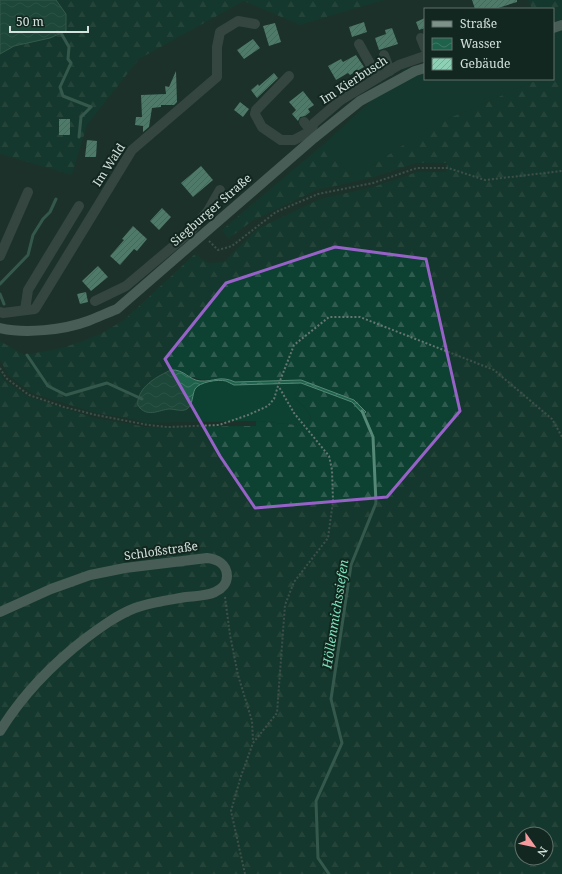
<svg xmlns="http://www.w3.org/2000/svg" width="562" height="874" font-family="'Noto Serif',serif">
<style>
.grass{fill:#0d4131}
.forest{fill:url(#forest-firs);fill-rule:evenodd}
.water{fill:url(#water-waves);stroke:#587}
.lines{fill:none;stroke-linecap:round;stroke-linejoin:round}
.stream{stroke:#587;stroke-width:3}
.building{fill:url(#building-hatch)}
.path{stroke:#657770;stroke-width:2;stroke-dasharray:2 2;stroke-linecap:butt}
.minor{stroke:#555f5b;stroke-width:10}
.major{stroke:#7d9289;stroke-width:10}
.marked{fill:none;stroke:#9662c8;stroke-width:3;stroke-linejoin:round}
.labels{text-anchor:middle;stroke-width:4;stroke-linejoin:round;paint-order:stroke}
.street-label{font-size:12px;fill:#d4e1dc;stroke:#12271f}
.water-label{font-size:13px;font-style:italic;fill:#7ee0bc;stroke:#12271f}
</style>
<defs>
<pattern id="forest-firs" width="22" height="20" patternUnits="userSpaceOnUse"><rect width="22" height="20" fill="#0d4131"/><path d="M5 1l3.5 6h-7zM16 11l3.5 6h-7z" fill="#2f5c4e"/></pattern>
<pattern id="water-waves" width="16" height="10" patternUnits="userSpaceOnUse"><rect width="16" height="10" fill="#1f624c"/><path d="M0 5q4-4 8 0t8 0" fill="none" stroke="#3f7865"/></pattern>
<pattern id="building-hatch" width="6" height="6" patternUnits="userSpaceOnUse"><rect width="6" height="6" fill="#8ed0b6"/><path d="M-1 1l2-2M0 6l6-6M5 7l2-2" fill="none" stroke="#7aad99"/></pattern>
</defs>
<rect width="100%" height="100%" fill="#1c3129"/>
<path class="grass" d="M 562,26 L 562,70 L 553,74 L 553,28 Z
M 425,64 L 425,79 L 540,79 L 431,126 L 362,173 L 355,174 L 347,172 L 325,143 L 405,69 Z
M 220,381 L 226,381 L 234,385 L 301,383 L 294,397 L 305,408 L 311,417 L 307,426 L 256,421 L 147,423 L 126,418 L 138,406 L 141,409 L 163,410 L 187,409 C 191,405 191,402 192,397 C 195,381 206,383 220,381 Z"/>
<path class="forest" d="M 56,0 L 384,0 L 300,25 L 244,1 L 139,59 L 87,125 L 72,175 L 0,154 L 0,54 L 14,46 L 50,38 L 65,14 Z
M 528,0 L 562,0 L 562,23 L 553,26 L 553,9 L 532,9 Z
M 562,70 L 562,874 L 0,874 L 0,372 L 4,380 L 29,397 L 95,418 L 147,427 L 256,426 L 256,421 L 307,426 L 311,417 L 305,408 L 294,397 L 301,383 L 352,402 L 363,413 L 354,400 L 301,380 L 235,382 C 219,374 207,384 193,377 L 138,401 L 138,406 L 126,418 L 96,413 L 31,393 L 9,376 L 0,360 L 0,341 L 24,355 L 62,348 L 83,341 L 102,333 L 124,320 L 195,254 L 208,263 L 224,262 L 257,229 L 320,199 L 373,187 L 417,172 L 446,172 L 447,163 L 416,163 L 371,178 L 317,190 L 252,221 L 228,239 L 222,230 L 325,143 L 347,172 L 355,174 L 362,173 L 431,126 L 540,79 L 553,79 L 553,74 ZM 522,834 L 546,834 L 546,858 L 522,858 Z"/>
<path class="water" d="M 0,0 L 56,0 L 66,14 L 66,31 L 50,38 L 14,46 L 0,54 Z
M 171,370 C 184,369 189,380 200,381 C 214,382 220,375 235,382 L 301,380 L 354,400 L 366,412 L 363,414 L 352,402 L 301,383 L 234,385 C 231,384 229,382 226,381 C 218,379 199,382 195,389 C 192,395 193,405 187,409 C 182,412 175,409 169,409 C 159,410 149,417 140,408 C 138,406 137,403 138,400 C 141,385 158,376 171,370 Z"/>
<g class="lines">
<path class="stream" d="M 57,32 L 61,33 L 69,47 L 68,59 L 71,63 L 60,87 L 63,96 L 91,107 L 81,117 L 79,137
M 0,284 L 28,255 L 33,235 L 43,219 L 50,212 L 56,199
M 0,294 L 4,304
M 27,355 L 48,386 L 66,395 L 107,383 L 142,399
M 329,874 L 318,858 L 316,801 L 342,743 L 331,699 L 351,565 L 376,503 L 373,437 L 362,411"/>
</g>
<path class="building" d="M 472,0 L 517,0 L 517,2 L 495,9 L 475,9 Z
M 425,18 L 425,28 L 419,30 L 416,22 Z
M 364,22 L 367,32 L 352,37 L 349,27 Z
M 275,23 L 281,42 L 269,46 L 263,26 Z
M 392,28 L 398,44 L 379,50 L 375,38 L 386,34 L 385,30 Z
M 253,39 L 260,48 L 244,59 L 237,50 Z
M 356,55 L 364,67 L 350,75 L 348,73 L 336,80 L 328,66 L 341,59 L 343,62 Z
M 176,71 L 177,102 L 174,105 L 161,105 L 161,107 L 152,108 L 149,127 L 143,132 L 143,126 L 135,125 L 136,117 L 142,117 L 141,95 L 166,94 L 165,86 L 169,87 Z
M 274,73 L 278,78 L 257,98 L 251,90 L 258,84 L 259,86 Z
M 303,91 L 314,105 L 308,109 L 310,112 L 305,116 L 300,117 L 298,121 L 292,114 L 296,110 L 289,102 Z
M 240,102 L 249,109 L 243,117 L 234,110 Z
M 59,119 L 70,119 L 70,135 L 59,135 Z
M 87,140 L 97,141 L 96,157 L 85,157 Z
M 201,166 L 213,180 L 193,197 L 181,183 Z
M 162,208 L 171,217 L 159,230 L 150,221 Z
M 133,226 L 147,239 L 137,251 L 134,249 L 120,265 L 110,256 L 124,240 L 122,239 Z
M 98,266 L 108,277 L 91,291 L 82,281 Z
M 86,292 L 88,302 L 80,304 L 77,294 Z"/>
<g class="lines">
<path class="path" d="M 209,241 L 218,250 L 232,246 L 276,212 L 318,194 L 373,183 L 417,168 L 448,168 L 485,180 L 562,171
M 0,368 L 6,378 L 29,395 L 64,407 L 96,415 L 148,425 L 168,427 L 219,425 L 248,415 L 268,406 L 274,399 L 278,386 L 294,345 L 329,317 L 360,317 L 494,370 L 552,419 L 562,437
M 225,597 L 230,635 L 238,675 L 252,721 L 253,741
M 245,874 L 231,811 L 241,776 L 253,743 L 277,713 L 285,605 L 294,582 L 328,538 L 333,501 L 332,470 L 329,456 L 294,413 L 279,387"/>
<path class="minor" d="M 421,38 L 425,48
M 359,44 L 378,78
M 384,55 L 390,71
M 289,76 L 256,110 L 255,114 L 262,127 L 281,140 L 294,140 L 311,131 L 304,122
M 314,138 L 311,131 L 314,123 L 341,100 L 399,65 L 425,56
M 0,256 L 28,192
M 95,301 L 126,286 L 189,233 L 208,211 L 220,190
M 25,310 L 28,290 L 79,206
M 0,312 L 3,313 L 35,309 L 132,150 L 217,77 L 217,47 L 220,32 L 238,21 L 255,24"/>
<path class="major" d="M 553,28 L 562,25
M 0,328 C 25,334 64,330 88,321 C 98,317 107,313 117,309 L 314,138 L 360,101 L 415,71 L 425,68
M 0,612 L 51,589 L 90,575 L 125,568 L 207,558 C 217,559 227,564 227,576 C 227,583 222,589 215,592 C 207,596 195,596 186,597 C 169,600 151,602 135,608 C 117,615 101,627 86,638 C 51,665 23,694 0,731"/>
</g>
<path d="M0 0H562V874H0ZM 335,247 L 426,259 L 460,411 L 387,497 L 255,508 L 220,456 L 165,359 L 226,283 Z" fill="#1c3129" fill-opacity=".55" fill-rule="evenodd"/>
<path class="marked" d="M 335,247 L 426,259 L 460,411 L 387,497 L 255,508 L 220,456 L 165,359 L 226,283 Z"/>
<g class="labels">
<g class="street-label">
<text transform="translate(354 80) rotate(-33)" y="4">Im Kierbusch</text>
<text transform="translate(109 165) rotate(-57)" y="4">Im Wald</text>
<text transform="translate(211 210) rotate(-41)" y="4">Siegburger Straße</text>
<text transform="translate(161 551) rotate(-8)" y="4">Schloßstraße</text>
</g>
<g class="water-label">
<text transform="translate(335 614) rotate(-81)" y="5">Höllenmichssiefen</text>
</g>
</g>
<rect x="424" y="8" width="130" height="72" fill="#12271f" stroke="#60716b"/>
<rect x="432" y="21" width="20" height="6" fill="#7d9289" stroke="#60716b"/>
<text x="460" y="28" font-size="12" fill="#d4e1dc">Straße</text>
<rect x="432" y="38" width="20" height="12" fill="url(#water-waves)" stroke="#60716b"/>
<text x="460" y="48" font-size="12" fill="#d4e1dc">Wasser</text>
<rect x="432" y="58" width="20" height="12" fill="url(#building-hatch)" stroke="#60716b"/>
<text x="460" y="68" font-size="12" fill="#d4e1dc">Gebäude</text>
<g transform="translate(534 846) rotate(123)"><circle r="19" fill="#12271f" stroke="#60716b"/>
<path d="M0-3L7 15L0 10L-7 15Z" fill="#f59b9e"/>
<text y="-6" font-size="11" font-weight="bold" text-anchor="middle" fill="#d4e1dc">N</text>
</g>
<path d="M10 26v6h78v-6" fill="none" stroke="#d4e1dc" stroke-width="2"/>
<text x="16" y="26" font-size="12" fill="#d4e1dc" stroke="#12271f" stroke-width="3" paint-order="stroke">50 m</text>
</svg>
